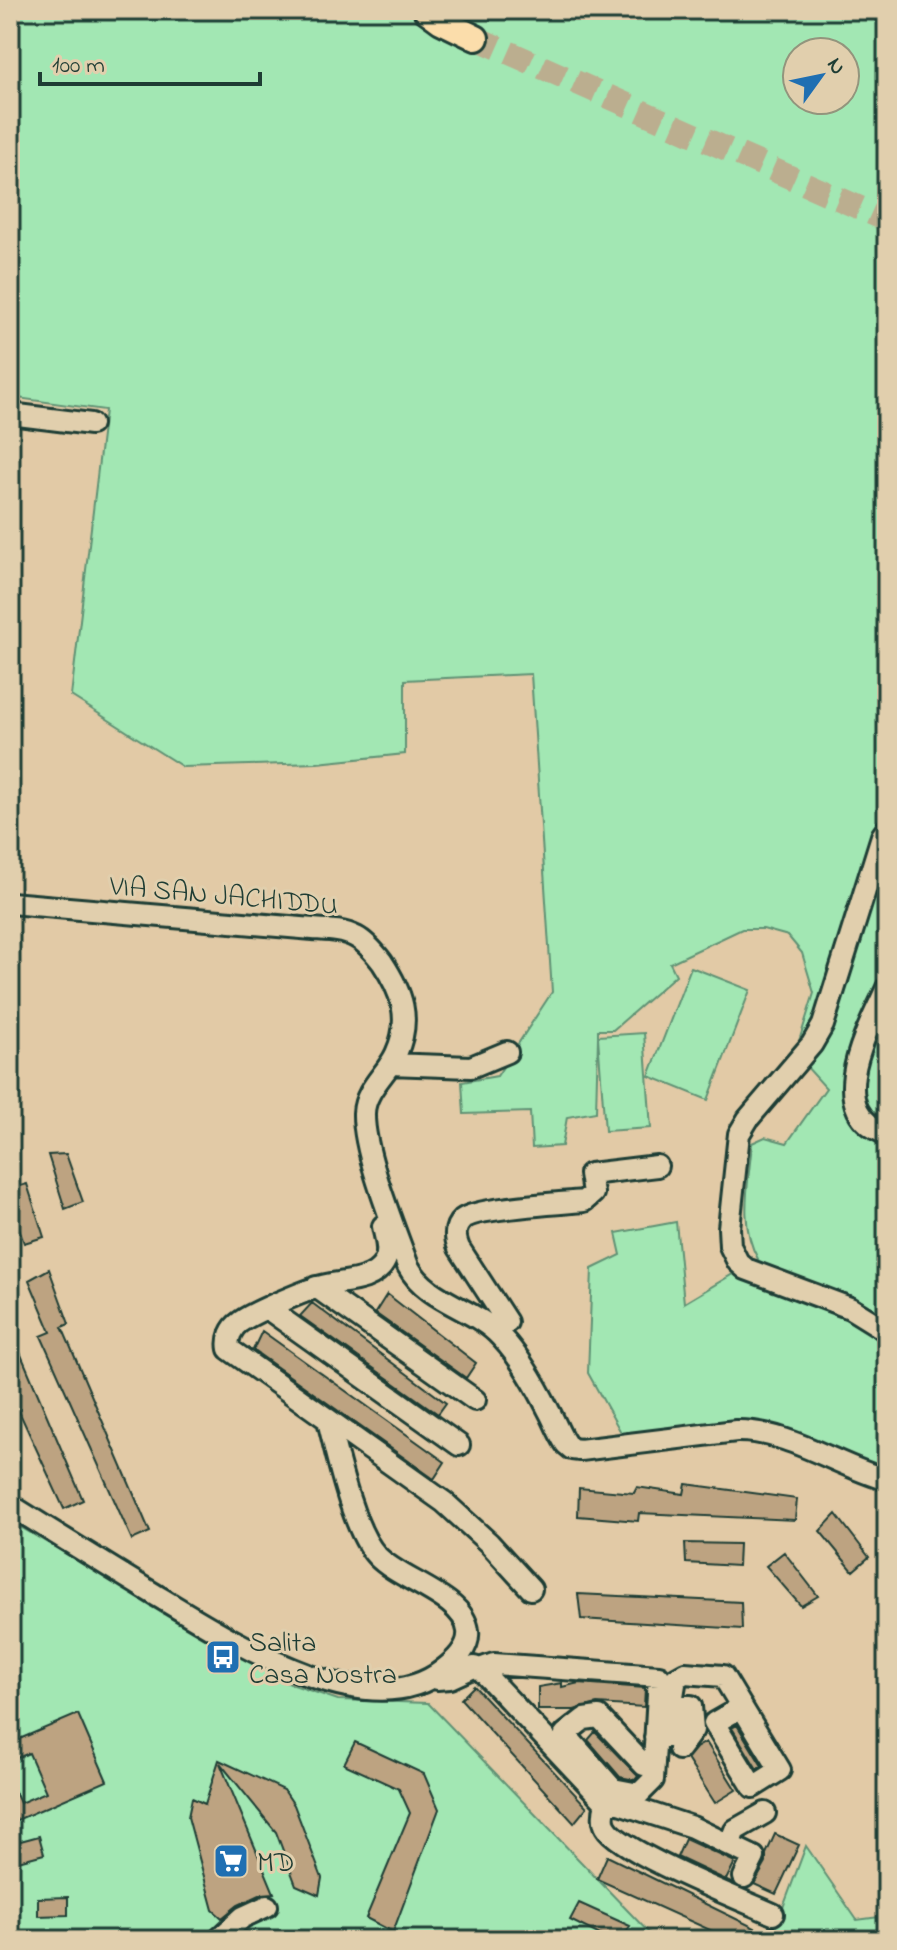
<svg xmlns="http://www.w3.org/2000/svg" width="897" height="1950" font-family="'Indie Flower',sans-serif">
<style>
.green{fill:#a2e7b3;stroke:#609274;stroke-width:2;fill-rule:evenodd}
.building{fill:#bda381;stroke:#1f3d34;stroke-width:2}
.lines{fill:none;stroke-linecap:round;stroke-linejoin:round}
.major-tunnel{stroke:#bbae8f;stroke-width:24;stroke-dasharray:24 12;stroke-linecap:butt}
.minor-casing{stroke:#1f3d34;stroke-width:26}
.major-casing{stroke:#1f3d34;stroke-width:30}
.minor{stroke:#e1cfad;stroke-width:20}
.major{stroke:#fbddab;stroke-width:24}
.labels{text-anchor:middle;stroke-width:6;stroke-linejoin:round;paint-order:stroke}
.street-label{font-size:28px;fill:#1f3d34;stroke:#e1cfad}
.poi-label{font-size:28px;fill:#1f3d34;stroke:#e1cfad;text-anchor:start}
</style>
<rect width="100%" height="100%" fill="#e2caa6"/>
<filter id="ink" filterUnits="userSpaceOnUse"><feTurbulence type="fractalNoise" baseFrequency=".0125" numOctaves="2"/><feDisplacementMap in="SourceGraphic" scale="16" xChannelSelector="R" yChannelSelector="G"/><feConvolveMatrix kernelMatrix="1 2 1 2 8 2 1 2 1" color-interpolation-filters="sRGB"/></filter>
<g filter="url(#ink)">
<path class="green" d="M 10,10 L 887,10 L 887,1470 L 764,1423 L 623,1436 L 588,1373 L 592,1269 L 621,1255 L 616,1233 L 676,1222 L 684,1303 L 758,1259 C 738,1224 749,1181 752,1143 L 765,1137 L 787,1143 L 826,1088 L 795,1054 L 814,993 L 802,953 L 788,936 L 763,929 L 742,929 L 670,963 L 676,975 L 613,1030 L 598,1030 L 598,1036 L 644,1033 L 651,1128 L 605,1131 L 598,1037 L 596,1112 L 567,1117 L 562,1146 L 532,1148 L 530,1112 L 464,1114 L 462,1082 L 497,1076 L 552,992 L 531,674 L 405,680 L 405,754 L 317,763 L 183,767 L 71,696 L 105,410 L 10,397 ZM 797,52 L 845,52 L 845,100 L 797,100 Z
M 691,967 L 750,990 L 708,1100 L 649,1076 Z
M 10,1521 L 285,1682 L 338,1700 L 428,1703 L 656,1940 L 10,1940 Z
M 806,1846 L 857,1920 L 887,1916 L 887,1940 L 771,1940 Z"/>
<path class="building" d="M 66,1154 L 83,1202 L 65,1209 L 48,1155 Z
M 27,1184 L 44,1237 L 24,1243 L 10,1204 L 10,1189 Z
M 49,1269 L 69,1324 L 62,1327 L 150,1532 L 132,1540 L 41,1336 L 51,1332 L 29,1280 Z
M 387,1294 L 476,1363 L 466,1378 L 375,1313 Z
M 312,1303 L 446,1403 L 438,1414 L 300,1316 Z
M 10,1329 L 83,1500 L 64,1509 L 10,1392 Z
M 262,1331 L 445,1462 L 434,1479 L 253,1350 Z
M 686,1484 L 797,1499 L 795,1520 L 639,1513 L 638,1521 L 578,1516 L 579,1488 L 634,1493 L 637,1487 L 684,1494 Z
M 836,1514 L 869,1557 L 853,1571 L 820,1531 Z
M 685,1543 L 739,1544 L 738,1566 L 686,1563 Z
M 784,1552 L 818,1596 L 801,1606 L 766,1566 Z
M 578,1594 L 741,1602 L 742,1629 L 581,1619 Z
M 562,1683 L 562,1687 L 579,1683 L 645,1688 L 644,1707 L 597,1704 L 574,1710 L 538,1710 L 538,1687 Z
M 474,1686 L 587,1807 L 574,1823 L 461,1699 Z
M 78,1714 L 107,1781 L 10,1823 L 10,1781 L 20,1803 L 46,1792 L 29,1753 L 10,1761 L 10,1743 Z
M 737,1725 L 762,1766 L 757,1769 L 732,1728 Z
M 595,1732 L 638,1776 L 635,1780 L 620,1777 L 588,1740 Z
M 355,1742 L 424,1774 L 439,1809 L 393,1932 L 366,1918 L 410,1813 L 399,1789 L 344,1764 Z
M 706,1742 L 736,1790 L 715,1803 L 687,1759 L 696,1748 Z
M 219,1760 L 284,1790 L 294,1805 L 322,1878 L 319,1895 L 296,1885 L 276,1832 L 220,1763 L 274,1893 L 262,1894 L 238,1905 L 222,1918 L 213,1910 L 188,1817 L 192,1798 L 205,1804 Z
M 775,1834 L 799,1845 L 776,1894 L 754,1884 L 766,1863 L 766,1854 Z
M 39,1836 L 44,1854 L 18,1861 L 13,1843 Z
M 685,1839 L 735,1862 L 726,1880 L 677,1857 Z
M 607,1856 L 759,1930 L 755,1940 L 732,1940 L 597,1879 Z
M 68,1897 L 68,1915 L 38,1916 L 38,1898 Z
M 579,1903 L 630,1926 L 622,1940 L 610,1940 L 570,1920 Z"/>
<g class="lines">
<path class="major-tunnel" d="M 476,38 L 887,220"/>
<defs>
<path id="minor" d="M 10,414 L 91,424
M 887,829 L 882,836 L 823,1025 L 812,1044 L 748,1119 L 739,1134 L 729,1228 L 730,1246 L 738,1262 L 746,1269 L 850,1308 L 887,1331
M 10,903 L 313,929 C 327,930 343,930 356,937 C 366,942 375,953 382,962 C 402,992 412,1019 396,1054 C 387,1074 365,1089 364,1113 C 363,1152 394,1227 408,1266 C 428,1303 474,1307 501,1337 C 521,1358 536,1385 549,1411 C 555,1422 559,1434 566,1444 L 572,1449 L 580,1450 L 736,1431 C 788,1430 837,1466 887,1480
M 887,988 C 868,1029 821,1111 887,1134
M 390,1064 L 471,1067 L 507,1052
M 383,1226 C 385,1238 391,1252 384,1263 C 371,1285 336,1280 315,1288 C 298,1294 254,1312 240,1322 C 231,1328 227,1339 229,1349 L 444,1502 L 489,1543 L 531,1589
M 316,1287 L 475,1400
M 268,1309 L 459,1445
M 495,1330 L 507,1322 L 459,1248 C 455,1238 453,1228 463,1219 C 475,1208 563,1203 584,1201 L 593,1193 L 590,1174 L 657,1166
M 10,1505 C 58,1535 106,1565 154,1594 C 223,1635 366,1731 443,1670 C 455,1661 470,1648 468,1631 C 464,1596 400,1581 377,1556 C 353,1531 337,1456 328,1420
M 480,1669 L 494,1664 L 659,1676 L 653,1780 L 639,1794 L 613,1789 L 565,1734 L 584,1719 L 599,1717 L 644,1765 L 654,1765
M 437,1679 L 450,1678 L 474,1667 L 480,1669 L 606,1803 C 604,1810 602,1820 606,1827 C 620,1852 742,1900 773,1914
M 674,1706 L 691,1706 L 693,1730 L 679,1749
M 655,1737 L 667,1737 L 675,1728 L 673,1696 L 676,1678 L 685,1673 L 723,1676 L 780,1770 L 753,1787 L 714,1723 L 742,1707
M 610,1803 L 619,1803 L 692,1827 L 729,1845 L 735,1830 L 765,1813
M 729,1845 L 754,1857 L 744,1877
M 218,1940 L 243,1917 L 267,1906"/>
<path id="major" d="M 426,10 L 441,21 L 476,38"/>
</defs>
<use href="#minor" class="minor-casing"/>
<use href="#major" class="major-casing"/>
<use href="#minor" class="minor"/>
<use href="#major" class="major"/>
</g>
</g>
<defs>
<symbol id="bus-square" viewBox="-11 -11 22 22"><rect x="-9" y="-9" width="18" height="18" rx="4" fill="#1f6fb2" stroke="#e1cfad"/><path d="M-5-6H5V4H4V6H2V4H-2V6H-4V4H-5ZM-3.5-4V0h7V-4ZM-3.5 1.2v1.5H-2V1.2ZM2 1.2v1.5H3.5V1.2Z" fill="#fff"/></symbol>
<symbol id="supermarket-square" viewBox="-11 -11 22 22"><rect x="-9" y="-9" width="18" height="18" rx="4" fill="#1f6fb2" stroke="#e1cfad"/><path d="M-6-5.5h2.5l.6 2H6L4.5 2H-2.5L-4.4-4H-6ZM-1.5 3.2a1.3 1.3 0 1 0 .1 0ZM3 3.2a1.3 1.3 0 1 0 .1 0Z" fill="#fff"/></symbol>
</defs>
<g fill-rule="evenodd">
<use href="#bus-square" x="203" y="1637" width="40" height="40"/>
<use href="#supermarket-square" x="211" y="1841" width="40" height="40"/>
</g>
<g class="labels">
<g class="street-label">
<text transform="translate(224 894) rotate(5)" y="10">VIA SAN JACHIDDU</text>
</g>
<g class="poi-label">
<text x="249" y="1651">Salita<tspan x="249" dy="32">Casa Nostra</tspan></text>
<text x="257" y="1871">MD</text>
</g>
</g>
<rect width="897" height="1950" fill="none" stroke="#e1cfad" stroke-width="40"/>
<rect x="20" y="20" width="857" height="1910" fill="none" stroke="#1f3d34" stroke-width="3" filter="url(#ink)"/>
<g transform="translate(821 76) rotate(57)"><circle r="38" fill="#e1cfad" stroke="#93957d" stroke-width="2"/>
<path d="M0-6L14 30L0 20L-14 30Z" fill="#1f6fb2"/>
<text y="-12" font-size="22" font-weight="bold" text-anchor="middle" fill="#1f3d34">N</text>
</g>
<path d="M40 72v12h220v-12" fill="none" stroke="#1f3d34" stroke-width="4"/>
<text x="52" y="72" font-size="24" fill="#1f3d34" stroke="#e1cfad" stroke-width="6" paint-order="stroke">100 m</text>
</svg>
